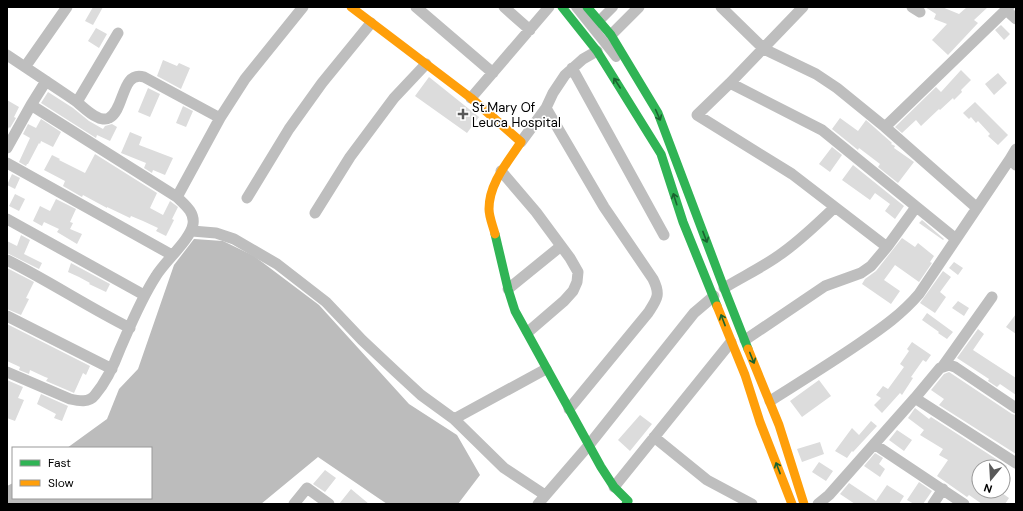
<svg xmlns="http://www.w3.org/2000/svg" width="1023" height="511" font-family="'DM Sans',sans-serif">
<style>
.water{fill:#bcbcbc}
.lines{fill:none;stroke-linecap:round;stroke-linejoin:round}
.canal{stroke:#bcbcbc;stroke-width:10}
.building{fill:#dcdcdc}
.street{stroke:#bebebe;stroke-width:11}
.fast{stroke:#30b455;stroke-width:9}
.slow{stroke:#ff9f0a;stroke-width:9}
.oneway{stroke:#1a632f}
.poi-dot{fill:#595959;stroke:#fff;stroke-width:1.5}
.labels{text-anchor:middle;stroke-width:3.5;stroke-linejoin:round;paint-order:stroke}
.poi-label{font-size:13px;fill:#000;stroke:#fff;text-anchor:start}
</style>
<rect width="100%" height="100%" fill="#fff"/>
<path class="water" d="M 194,239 L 223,241 L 254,256 L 319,305 L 409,404 L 457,435 L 480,475 L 458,504 L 387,504 L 318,457 L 261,504 L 7,504 L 7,486 L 13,483 L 13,498 L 151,498 L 151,448 L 67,448 L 107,419 L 119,389 L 138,369 L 174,265 Z"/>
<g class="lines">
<path class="canal" d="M 576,7 L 616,57
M 595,25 L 613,7"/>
</g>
<path class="building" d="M 93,7 L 103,7 L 93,25 L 85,21 Z
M 925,7 L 942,7 L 959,14 L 967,7 L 988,7 L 974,20 L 978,23 L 948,55 L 932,40 L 947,24 L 934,19 L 936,14 Z
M 1001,25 L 1010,34 L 1004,40 L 995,30 Z
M 96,28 L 107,34 L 99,48 L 88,41 Z
M 163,60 L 177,66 L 179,63 L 190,68 L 181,89 L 157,76 Z
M 961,70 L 971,80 L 961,90 L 962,92 L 954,100 L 953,98 L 940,110 L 939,109 L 921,126 L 916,120 L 902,133 L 895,127 L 936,87 L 941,92 Z
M 998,73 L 1007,83 L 994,95 L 985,84 Z
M 429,77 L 479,117 L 467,133 L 415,96 Z
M 148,88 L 160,94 L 150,117 L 138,112 Z
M 48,92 L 73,108 L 89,121 L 103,129 L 105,126 L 112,124 L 117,127 L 110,141 L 97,135 L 96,138 L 41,103 Z
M 7,100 L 19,107 L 14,117 L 16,118 L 10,128 L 9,127 L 7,131 Z
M 975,102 L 1008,135 L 998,145 L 988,136 L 990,134 L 978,121 L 976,123 L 971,117 L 969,119 L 963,113 Z
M 183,106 L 193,111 L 186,127 L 176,123 Z
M 840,118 L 858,131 L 866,120 L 892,143 L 891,144 L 895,146 L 894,148 L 914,162 L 898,183 L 878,167 L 880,164 L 859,148 L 858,150 L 832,129 Z
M 41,119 L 61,132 L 53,147 L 41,141 L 40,144 L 39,143 L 28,164 L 27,164 L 26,166 L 19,162 L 30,138 L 23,134 L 28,124 L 36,128 Z
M 130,132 L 142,137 L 139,145 L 173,158 L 165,175 L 153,170 L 152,173 L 144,168 L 146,163 L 121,153 Z
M 832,147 L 842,155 L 830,172 L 819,164 Z
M 95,154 L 157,193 L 150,208 L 163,215 L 170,201 L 178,207 L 172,219 L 174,220 L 166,236 L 156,231 L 158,228 L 143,221 L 131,216 L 130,218 L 107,207 L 107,208 L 83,195 L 82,197 L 63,186 L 65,181 L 44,170 L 52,155 L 60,159 L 59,160 L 85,173 Z
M 853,165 L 904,206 L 895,219 L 885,211 L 890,204 L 875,193 L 870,200 L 842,180 Z
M 12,174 L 20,178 L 15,189 L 7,185 Z
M 15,194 L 25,199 L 19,211 L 9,206 Z
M 56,199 L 76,209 L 70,222 L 73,223 L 70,229 L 82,234 L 77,244 L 57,232 L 59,229 L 44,222 L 42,226 L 33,221 L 40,206 L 50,211 Z
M 922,220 L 944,239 L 943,240 L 919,223 Z
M 21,235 L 30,240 L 24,254 L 42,263 L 39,269 L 7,253 L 7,241 L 17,246 Z
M 902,238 L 915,247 L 918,243 L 934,256 L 930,262 L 932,263 L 919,282 L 895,265 L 884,280 L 900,291 L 891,304 L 862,284 L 865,279 L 876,271 Z
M 954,262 L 963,268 L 958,275 L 949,268 Z
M 71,263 L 110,284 L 106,292 L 89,284 L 90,283 L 79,277 L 68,272 Z
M 7,268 L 34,282 L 26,298 L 29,299 L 21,315 L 7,309 Z
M 943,271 L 951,277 L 940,292 L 946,297 L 935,313 L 920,303 Z
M 958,301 L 969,308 L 964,316 L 952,308 Z
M 927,313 L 953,332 L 947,339 L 938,333 L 939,332 L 922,320 Z
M 1016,314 L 1016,334 L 1006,327 Z
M 7,324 L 90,366 L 86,375 L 83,373 L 74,393 L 46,381 L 48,378 L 45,377 L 30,370 L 29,374 L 19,370 L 20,367 L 7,361 Z
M 978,329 L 984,334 L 973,350 L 1016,378 L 1016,395 L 1000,384 L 997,387 L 988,381 L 989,379 L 957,358 Z
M 912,342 L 931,355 L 926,362 L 923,360 L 911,377 L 913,378 L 902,395 L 900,393 L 882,413 L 874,405 L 881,398 L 876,395 L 883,386 L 888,389 L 904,367 L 900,364 L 909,351 L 907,349 Z
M 949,372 L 1012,414 L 1016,415 L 1016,454 L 939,405 L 944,399 L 931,390 L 944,374 Z
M 7,380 L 23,387 L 18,398 L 24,400 L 15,421 L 7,418 Z
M 819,380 L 831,396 L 802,417 L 790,401 Z
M 41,394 L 68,406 L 62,421 L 54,418 L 56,414 L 37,404 Z
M 915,408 L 929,419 L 931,417 L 1007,466 L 1006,467 L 979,467 L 979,480 L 976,485 L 979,487 L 979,491 L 985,491 L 992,496 L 996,491 L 999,491 L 1009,498 L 1005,504 L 982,504 L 969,495 L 967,497 L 937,476 L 948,460 L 939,455 L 943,449 L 920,435 L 924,430 L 908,418 Z
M 640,415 L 652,424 L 630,451 L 618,440 Z
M 871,421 L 877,426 L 853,452 L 852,451 L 847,458 L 835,451 L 852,428 L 859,435 Z
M 897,430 L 912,440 L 904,451 L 889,440 Z
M 820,442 L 824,454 L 802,462 L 797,449 Z
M 875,453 L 883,458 L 879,464 L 885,469 L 880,477 L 864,466 Z
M 819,462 L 833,471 L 826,481 L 812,472 Z
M 325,470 L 336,478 L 325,492 L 313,484 Z
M 919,482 L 932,491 L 923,504 L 914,504 L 907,500 Z
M 849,483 L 876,501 L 887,485 L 904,496 L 899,504 L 855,504 L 840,494 Z
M 351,489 L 369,504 L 339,504 Z"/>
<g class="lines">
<path class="street" d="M 416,7 L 493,73
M 504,7 L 530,30
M 721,7 L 764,49 L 816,74 L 837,88 L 885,127
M 803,7 L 730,83 L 822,130 L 956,239
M 912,7 L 920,12
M 1006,10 L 1016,19
M 611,35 L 639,7
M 7,55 L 46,81
M 25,67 L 67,7
M 572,68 L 664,235
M 730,83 L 697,115 L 792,174 L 887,247 L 916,207
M 471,98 L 549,7
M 77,102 L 118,33
M 31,105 L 46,81 C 56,88 67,95 77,102 C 83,107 90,114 97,117 C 100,119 106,120 109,118 C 125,110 121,70 144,77 L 220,118
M 546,108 L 604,207 L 653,279 C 661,295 657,299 648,313 L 569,409
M 521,142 L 546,108 L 553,93 L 565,75 L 583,59 L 597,51
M 7,148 L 31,105 L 177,197
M 1010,159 L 1016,149
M 7,163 L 172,255
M 501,171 L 536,212 L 570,258 L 578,272 L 577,282 L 573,291 L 564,301 L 528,332
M 247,198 L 289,129 L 322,83 L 371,23
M 977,208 L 885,127 L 1009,7
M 315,213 L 350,157 L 394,98 L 426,64
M 7,219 L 144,295
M 192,231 L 216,233 L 234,239 L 277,264 L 326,302 L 362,340 L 395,371 L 421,395 L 454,419 L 504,468 L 545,495
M 7,260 C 49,281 88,307 130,328
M 724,288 C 742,277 761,268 778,256 C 799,242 817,224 835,207
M 508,289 L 561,246
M 7,316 L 112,369
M 745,340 L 825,286 L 861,273 L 871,266 L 887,247
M 943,366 L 992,297
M 7,372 L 70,399 C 79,401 89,403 95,395 C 106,382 114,365 120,349 C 131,324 141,299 156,276 C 165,261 191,239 193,224 C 195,212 184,204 177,197 L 220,118 L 245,79 L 303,7
M 915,398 L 940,368 L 949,365 L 955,367 L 1016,408
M 770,401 C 800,382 831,363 860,343 C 882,328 902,314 919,294 L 1010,159 L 1016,165
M 454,419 L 546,369
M 654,437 L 707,480 L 752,504
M 874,444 L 964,504
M 614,487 L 731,342
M 294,504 L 307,488 L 329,504
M 538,504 L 589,445 L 694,313 L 714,296
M 818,504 L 829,495 L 915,398 L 1016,463
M 933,504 L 943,489"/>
<path class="fast" d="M 562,7 L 597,51 L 661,154 L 683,222 L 717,306
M 587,7 L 611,35 L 658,113 L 724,288 L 748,349
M 495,234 L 508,289 L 515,311 L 601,467 L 614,487 L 628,501 L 626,504"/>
<path class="slow" d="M 351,7 L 471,98 L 521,142 C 508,162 489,183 489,209 C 489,217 493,226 495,234
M 717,306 L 745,375 L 760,422 L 792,504
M 748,349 L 779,425 L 804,504"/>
</g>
<defs><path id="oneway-shaft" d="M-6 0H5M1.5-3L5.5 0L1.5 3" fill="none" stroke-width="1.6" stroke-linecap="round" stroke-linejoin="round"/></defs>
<g class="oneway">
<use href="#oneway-shaft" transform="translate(617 83) rotate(-123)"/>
<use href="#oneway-shaft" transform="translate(658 115) rotate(66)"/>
<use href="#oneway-shaft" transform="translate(675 199) rotate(-108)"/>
<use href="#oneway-shaft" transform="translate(705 237) rotate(69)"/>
<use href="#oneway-shaft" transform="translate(723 320) rotate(-111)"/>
<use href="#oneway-shaft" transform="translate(752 358) rotate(68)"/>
<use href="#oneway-shaft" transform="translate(778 468) rotate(-111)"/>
</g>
<path class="poi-dot" d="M461 108h4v4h4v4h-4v4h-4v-4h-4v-4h4z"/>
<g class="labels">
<g class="poi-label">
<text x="472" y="112">St.Mary Of<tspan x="472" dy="15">Leuca Hospital</tspan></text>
</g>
</g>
<rect width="1023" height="511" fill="none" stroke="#000000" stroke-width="16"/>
<rect x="12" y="447" width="140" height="52" fill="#ffffff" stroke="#999999"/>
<rect x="20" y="460" width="20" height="6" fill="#30b455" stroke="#999999"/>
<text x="48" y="467" font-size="12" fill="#000000">Fast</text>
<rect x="20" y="480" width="20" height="6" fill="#ff9f0a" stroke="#999999"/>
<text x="48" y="487" font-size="12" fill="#000000">Slow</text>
<g transform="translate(991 479) rotate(198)"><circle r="19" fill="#ffffff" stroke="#999999"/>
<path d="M0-3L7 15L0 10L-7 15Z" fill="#595959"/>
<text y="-6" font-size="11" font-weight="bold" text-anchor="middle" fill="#000000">N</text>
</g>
</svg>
